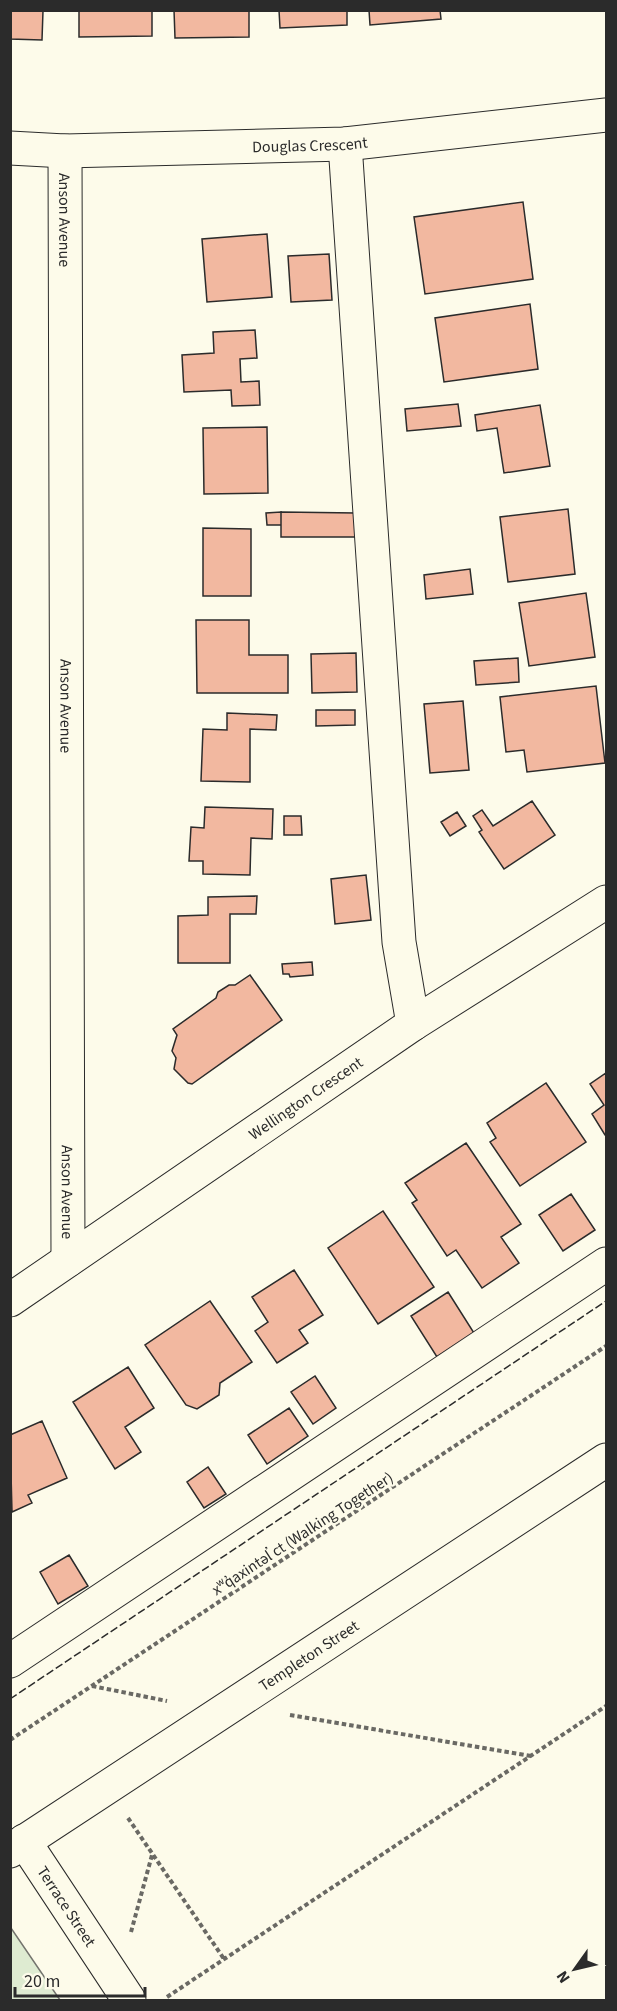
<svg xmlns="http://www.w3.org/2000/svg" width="617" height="2011" font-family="'Source Sans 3',sans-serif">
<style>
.green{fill:#deebd1;stroke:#74746e;stroke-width:1.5}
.building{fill:#f2b8a0;stroke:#2b2b2b;stroke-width:1.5}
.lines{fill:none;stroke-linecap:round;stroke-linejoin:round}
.minor-casing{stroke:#2b2b2b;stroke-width:35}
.path{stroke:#6a6964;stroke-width:4;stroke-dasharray:4.5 3;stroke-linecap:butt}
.minor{stroke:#fdfbea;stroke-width:33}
.fence{stroke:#2b2b2b;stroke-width:1.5;stroke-dasharray:8 3;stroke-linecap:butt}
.labels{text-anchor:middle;stroke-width:4.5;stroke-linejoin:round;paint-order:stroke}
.street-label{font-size:16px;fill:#2b2b2b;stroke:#fdfbea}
</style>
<rect width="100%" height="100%" fill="#fdfbea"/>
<path class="green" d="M 10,1928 L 11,1928 L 60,2000 L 11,2000 Z"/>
<path class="building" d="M 10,10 L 62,10 L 43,11 L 42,40 L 10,39 Z
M 79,10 L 152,10 L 152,36 L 79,37 Z
M 174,10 L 249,10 L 249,37 L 175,38 Z
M 279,10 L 347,10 L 347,25 L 280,28 Z
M 369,10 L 440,10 L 441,19 L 370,25 Z
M 523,202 L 533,279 L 425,294 L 414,217 Z
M 267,234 L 272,297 L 207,302 L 202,239 Z
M 329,254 L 332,300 L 291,302 L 288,256 Z
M 530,304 L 538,369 L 444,382 L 435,318 Z
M 255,330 L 257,358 L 240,359 L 241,382 L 259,381 L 260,405 L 232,406 L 231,390 L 184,392 L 182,355 L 214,353 L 213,332 Z
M 458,404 L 461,426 L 407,431 L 405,409 Z
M 540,405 L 550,466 L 504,473 L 497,428 L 477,431 L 475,415 Z
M 267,427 L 268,493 L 204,494 L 203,428 Z
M 568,509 L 575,574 L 508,582 L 500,517 Z
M 281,512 L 356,513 L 356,537 L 281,537 Z
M 281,512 L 281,525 L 267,525 L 266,513 Z
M 203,528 L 251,529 L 251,596 L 203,596 Z
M 470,569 L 473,594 L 426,599 L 424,575 Z
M 586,593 L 595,657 L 529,666 L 519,603 Z
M 196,620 L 249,620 L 249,655 L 288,655 L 288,693 L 197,693 Z
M 356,653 L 357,692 L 312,693 L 311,654 Z
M 518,658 L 519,682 L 476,685 L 474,661 Z
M 596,686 L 605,763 L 527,772 L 524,750 L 506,752 L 500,697 Z
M 463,701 L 469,770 L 430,773 L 424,704 Z
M 316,710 L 355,710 L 355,725 L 316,726 Z
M 227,713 L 277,715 L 276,730 L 250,729 L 250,782 L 201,781 L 203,729 L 227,730 Z
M 532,801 L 555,835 L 504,869 L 479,832 L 482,830 L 473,816 L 482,810 L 493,826 Z
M 205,807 L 273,809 L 272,839 L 251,838 L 250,875 L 203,874 L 203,861 L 189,861 L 191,827 L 204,828 Z
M 457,812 L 466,826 L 450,836 L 441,822 Z
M 284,816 L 301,816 L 302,835 L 284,835 Z
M 366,875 L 371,920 L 335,924 L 331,879 Z
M 257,896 L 256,914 L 230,914 L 230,963 L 178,963 L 178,916 L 208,915 L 208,897 Z
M 312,962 L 313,975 L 290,977 L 289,974 L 283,974 L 282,964 Z
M 250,975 L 282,1020 L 192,1084 L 188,1083 L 174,1069 L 176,1058 L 172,1051 L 177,1035 L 173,1029 L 216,998 L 218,992 L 229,985 L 235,985 Z
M 606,1073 L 606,1135 L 605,1135 L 592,1114 L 604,1105 L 590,1084 Z
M 546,1083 L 586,1142 L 520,1186 L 490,1142 L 496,1138 L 487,1123 Z
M 466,1143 L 521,1224 L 501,1237 L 519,1263 L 482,1288 L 456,1250 L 447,1256 L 412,1203 L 417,1200 L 405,1183 Z
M 571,1194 L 595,1230 L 563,1251 L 539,1215 Z
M 383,1211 L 434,1287 L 378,1324 L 328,1248 Z
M 294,1270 L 323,1315 L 299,1330 L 308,1343 L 277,1363 L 255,1331 L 268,1322 L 252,1297 Z
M 448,1292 L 474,1333 L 437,1357 L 411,1316 Z
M 210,1301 L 252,1362 L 220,1383 L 219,1395 L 197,1409 L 186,1405 L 145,1345 Z
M 128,1367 L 154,1408 L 125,1427 L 141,1452 L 115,1469 L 73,1402 Z
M 315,1376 L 336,1408 L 313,1424 L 291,1392 Z
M 289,1408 L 308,1436 L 267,1464 L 248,1435 Z
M 42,1421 L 67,1478 L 28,1495 L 32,1503 L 12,1512 L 10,1435 Z
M 208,1467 L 226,1494 L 204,1508 L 187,1482 Z
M 69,1555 L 88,1586 L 58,1604 L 40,1572 Z"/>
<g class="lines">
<defs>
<g id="minor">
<path d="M 345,144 L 399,942 L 413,1024"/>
<path id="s1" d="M 10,148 L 65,151 L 345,144 L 606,115"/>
<path id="s2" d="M 65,151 L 68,1260"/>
<path id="s3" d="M 10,1300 L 413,1024 L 606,902"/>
<path d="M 10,1661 L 606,1264"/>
<path id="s4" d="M 24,1841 L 129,2000"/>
<path id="s5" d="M 10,1851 L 606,1460"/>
</g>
</defs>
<use href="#minor" class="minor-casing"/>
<path class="path" d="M 92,1686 L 167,1701
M 290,1715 L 531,1756
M 10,1740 L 606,1346
M 128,1818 L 224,1959
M 131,1932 L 152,1855
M 167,1997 L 606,1706"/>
<use href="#minor" class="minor"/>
<path class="fence" d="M 10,1699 L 606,1301"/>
</g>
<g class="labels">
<g class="street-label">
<text dy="6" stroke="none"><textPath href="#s1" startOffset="300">Douglas Crescent</textPath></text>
<text dy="6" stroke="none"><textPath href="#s2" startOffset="69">Anson Avenue</textPath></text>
<text dy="6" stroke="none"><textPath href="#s2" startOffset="555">Anson Avenue</textPath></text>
<text dy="6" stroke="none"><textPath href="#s3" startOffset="358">Wellington Crescent</textPath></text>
<text dy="6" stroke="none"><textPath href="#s2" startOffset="1041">Anson Avenue</textPath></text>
<text transform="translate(302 1533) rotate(-33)" y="6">xʷq̓axintəl̕ ct (Walking Together)</text>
<text dy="6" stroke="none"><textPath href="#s5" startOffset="357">Templeton Street</textPath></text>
<text dy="6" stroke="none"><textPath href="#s4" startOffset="78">Terrace Street</textPath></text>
</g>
</g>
<rect width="617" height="2011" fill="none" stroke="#2b2b2b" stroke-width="24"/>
<g transform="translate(575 1969) rotate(236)" stroke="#fdfbea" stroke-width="4.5" paint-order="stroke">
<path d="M0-4.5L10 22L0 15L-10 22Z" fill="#2b2b2b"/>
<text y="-9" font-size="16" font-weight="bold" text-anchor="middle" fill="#2b2b2b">N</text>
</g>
<path d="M15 1987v9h130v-9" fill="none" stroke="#2b2b2b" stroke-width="3"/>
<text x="24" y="1987" font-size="18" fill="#2b2b2b" stroke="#fdfbea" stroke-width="4.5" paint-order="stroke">20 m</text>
</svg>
